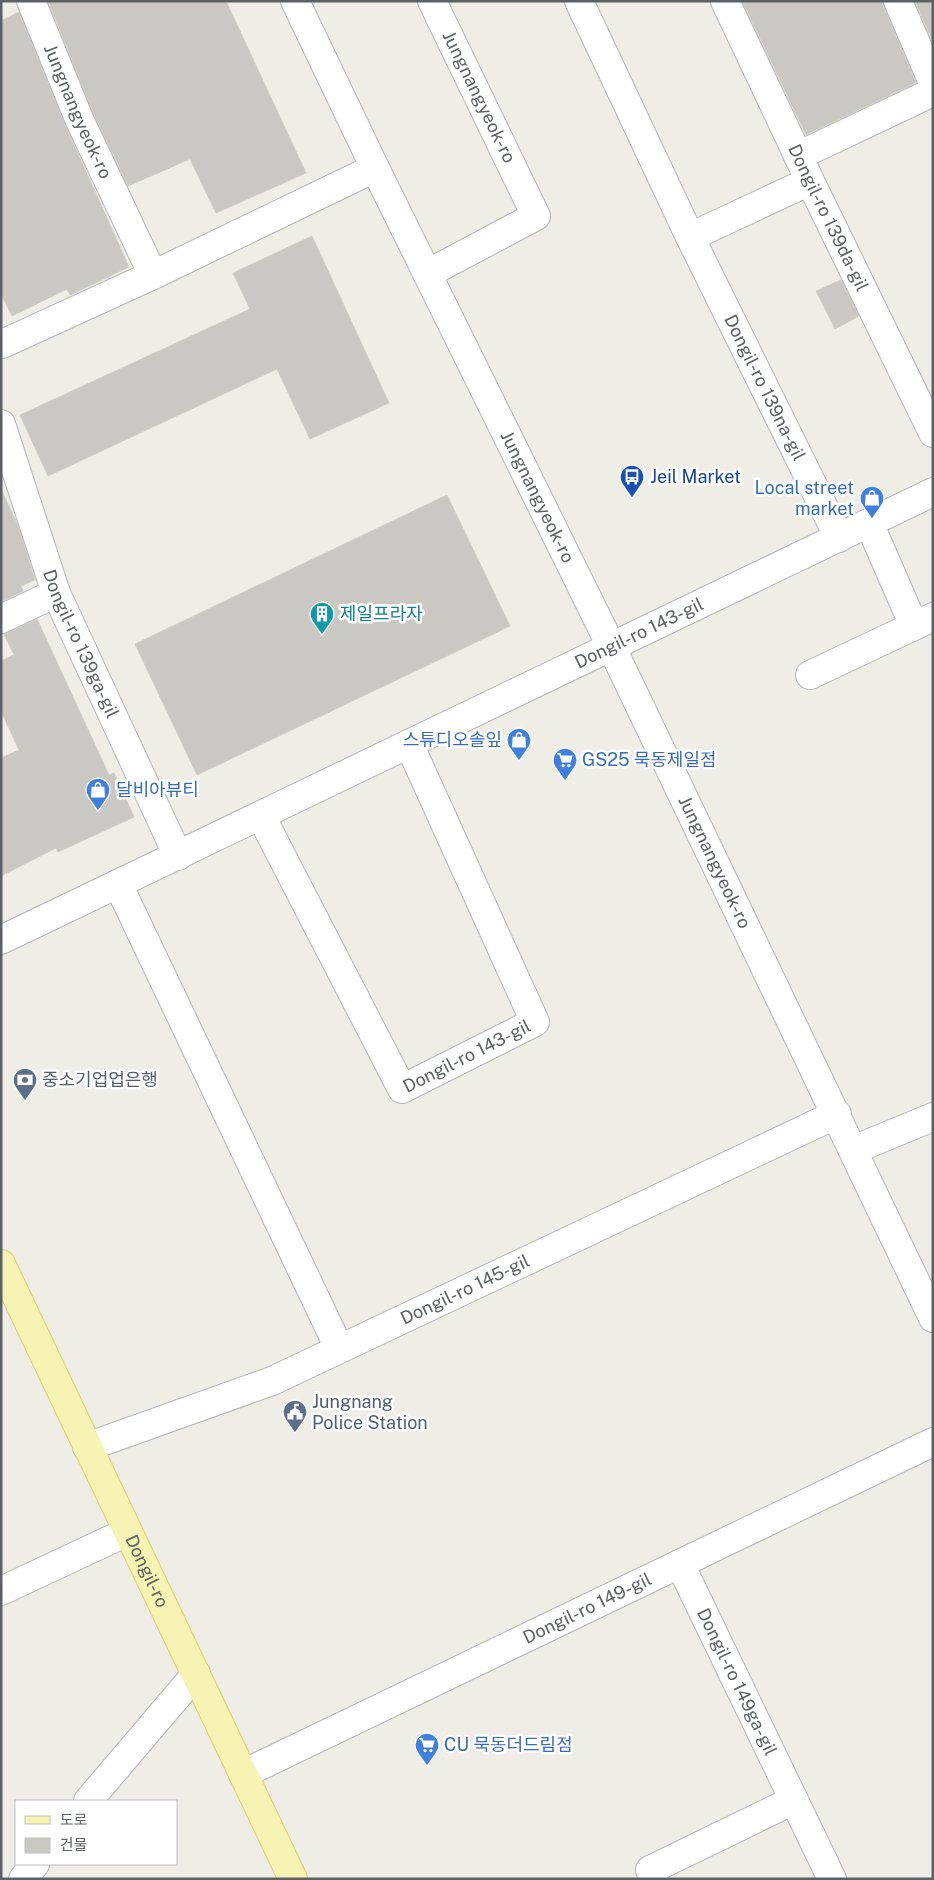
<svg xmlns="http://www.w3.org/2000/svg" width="934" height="1880" font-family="'Public Sans','Noto Sans KR',sans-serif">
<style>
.building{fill:#cac8c2;stroke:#d2cfc5}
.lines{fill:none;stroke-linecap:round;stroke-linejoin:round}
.minor-casing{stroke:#b3b5b9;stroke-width:30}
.major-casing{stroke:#e3cd6a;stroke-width:30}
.minor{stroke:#fff;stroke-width:28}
.major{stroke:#f7f3b2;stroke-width:28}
.labels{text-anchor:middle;stroke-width:5;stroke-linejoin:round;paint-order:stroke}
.street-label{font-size:18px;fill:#5d6065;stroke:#fff}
.transit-label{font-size:18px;fill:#164399;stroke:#fff;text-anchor:start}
.shop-label{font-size:18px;fill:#366cbe;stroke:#fff;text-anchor:start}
.culture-label{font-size:18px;fill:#0d838f;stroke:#fff;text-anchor:start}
.service-label{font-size:18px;fill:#4e5e75;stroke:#fff;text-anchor:start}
</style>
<rect width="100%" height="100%" fill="#eeede6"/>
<path class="building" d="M 48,1 L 226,1 L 306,173 L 216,213 L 190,159 L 128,186 L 94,115 Z
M 742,1 L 883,1 L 884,7 L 916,83 L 806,135 Z
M 915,1 L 933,1 L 933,43 Z
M 19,12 L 66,127 L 129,267 L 70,295 L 67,289 L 12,316 L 1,294 L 1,21 Z
M 312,236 L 389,403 L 310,439 L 277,369 L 48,476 L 20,415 L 250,309 L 233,273 Z
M 841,280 L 859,316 L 835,329 L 816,291 Z
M 1,489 L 19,528 L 35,580 L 21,586 L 23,591 L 1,602 Z
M 447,495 L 510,626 L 197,775 L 135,644 Z
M 37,619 L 109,775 L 114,773 L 134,817 L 58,852 L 56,848 L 1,876 L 1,758 L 19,750 L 1,711 L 1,661 L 14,655 L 4,634 Z"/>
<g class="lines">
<defs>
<g id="minor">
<path id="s1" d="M 31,1 L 80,121 L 153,275"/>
<path id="s2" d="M 295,1 L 375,168 L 611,646 L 933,1318"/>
<path id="s3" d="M 579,1 L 690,237 L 839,538"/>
<path id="s4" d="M 725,1 L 810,181 L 933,433"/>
<path d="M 898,1 L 933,83"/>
<path d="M 798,156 L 933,92"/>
<path d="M 690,237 L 810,181"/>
<path d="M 427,274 L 536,216 L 432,1"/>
<path d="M 2,344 L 153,275 L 375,168"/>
<path id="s5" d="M 1,424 L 56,593 L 178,856"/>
<path d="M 869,523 L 914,626"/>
<path d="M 1,619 L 56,593"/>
<path d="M 810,675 L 933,617"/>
<path id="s6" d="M 261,816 L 402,1089 L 535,1022 L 409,744"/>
<path d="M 118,884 L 339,1348"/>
<path id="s7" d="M 1,940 L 933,492"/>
<path d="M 853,1150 L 933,1117"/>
<path id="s8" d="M 87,1447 L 272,1381 L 837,1114"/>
<path id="s9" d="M 680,1564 L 832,1879"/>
<path d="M 1,1591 L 127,1532"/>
<path id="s10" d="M 243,1774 L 933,1442"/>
<path d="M 88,1801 L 196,1674"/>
<path d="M 23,1879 L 35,1864"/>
<path d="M 654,1879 L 650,1870 L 794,1800"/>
</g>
<g id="major">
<path id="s11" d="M 1,1264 L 293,1879"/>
</g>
</defs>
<use href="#minor" class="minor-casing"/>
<use href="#major" class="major-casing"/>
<use href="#minor" class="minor"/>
<use href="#major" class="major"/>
</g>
<defs>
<symbol id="bus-pin" viewBox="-11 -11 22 30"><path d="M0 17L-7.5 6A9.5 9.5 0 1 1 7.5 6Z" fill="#1a4fb4" stroke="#fff"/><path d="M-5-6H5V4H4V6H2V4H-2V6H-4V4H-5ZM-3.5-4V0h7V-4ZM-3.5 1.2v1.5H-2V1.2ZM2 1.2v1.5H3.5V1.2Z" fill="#fff"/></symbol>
<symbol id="shop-pin" viewBox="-11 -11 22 30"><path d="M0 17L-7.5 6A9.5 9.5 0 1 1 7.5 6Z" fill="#3f7fe0" stroke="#fff"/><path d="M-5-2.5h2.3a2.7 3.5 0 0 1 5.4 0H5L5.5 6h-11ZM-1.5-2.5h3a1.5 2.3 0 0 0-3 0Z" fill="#fff"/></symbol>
<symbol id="building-pin" viewBox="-11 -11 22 30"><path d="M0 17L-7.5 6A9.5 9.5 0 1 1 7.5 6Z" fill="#0f9aa8" stroke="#fff"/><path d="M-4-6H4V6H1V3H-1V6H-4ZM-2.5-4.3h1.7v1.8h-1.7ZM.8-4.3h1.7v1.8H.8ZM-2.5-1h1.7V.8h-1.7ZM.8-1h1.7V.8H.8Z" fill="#fff"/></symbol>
<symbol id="supermarket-pin" viewBox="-11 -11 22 30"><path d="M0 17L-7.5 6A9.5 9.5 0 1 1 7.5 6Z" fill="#3f7fe0" stroke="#fff"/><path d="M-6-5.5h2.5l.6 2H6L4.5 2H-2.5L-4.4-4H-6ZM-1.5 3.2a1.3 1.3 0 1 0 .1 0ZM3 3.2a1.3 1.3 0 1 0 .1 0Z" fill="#fff"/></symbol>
<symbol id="bank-pin" viewBox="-11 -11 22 30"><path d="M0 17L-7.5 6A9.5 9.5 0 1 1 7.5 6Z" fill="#5c6f8a" stroke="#fff"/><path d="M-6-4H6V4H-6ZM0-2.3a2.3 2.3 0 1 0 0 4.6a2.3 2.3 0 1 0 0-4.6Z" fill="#fff"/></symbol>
<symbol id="civic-pin" viewBox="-11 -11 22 30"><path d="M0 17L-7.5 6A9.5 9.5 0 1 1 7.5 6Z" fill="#5c6f8a" stroke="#fff"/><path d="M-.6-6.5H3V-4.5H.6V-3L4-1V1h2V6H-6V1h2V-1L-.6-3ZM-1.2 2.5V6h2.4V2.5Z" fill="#fff"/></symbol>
</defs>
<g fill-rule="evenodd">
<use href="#bus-pin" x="618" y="463" width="28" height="38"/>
<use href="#shop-pin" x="858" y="484" width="28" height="38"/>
<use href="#building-pin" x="308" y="600" width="28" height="38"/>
<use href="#shop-pin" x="505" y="726" width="28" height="38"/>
<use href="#supermarket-pin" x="551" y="746" width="28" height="38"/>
<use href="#shop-pin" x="84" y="776" width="28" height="38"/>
<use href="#bank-pin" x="11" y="1066" width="28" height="38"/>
<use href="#civic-pin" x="281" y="1398" width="28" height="38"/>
<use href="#supermarket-pin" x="413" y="1731" width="28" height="38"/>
</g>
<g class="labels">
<g class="street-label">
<text transform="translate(479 97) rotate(64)" y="6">Jungnangyeok-ro</text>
<text dy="6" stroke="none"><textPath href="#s1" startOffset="120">Jungnangyeok-ro</textPath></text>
<text dy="6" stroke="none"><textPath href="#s4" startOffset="240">Dongil-ro 139da-gil</textPath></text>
<text dy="6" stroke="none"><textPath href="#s3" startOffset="429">Dongil-ro 139na-gil</textPath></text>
<text dy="6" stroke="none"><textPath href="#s2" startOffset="552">Jungnangyeok-ro</textPath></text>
<text dy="6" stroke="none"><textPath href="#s7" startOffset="708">Dongil-ro 143-gil</textPath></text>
<text dy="6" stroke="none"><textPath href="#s5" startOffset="234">Dongil-ro 139ga-gil</textPath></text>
<text dy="6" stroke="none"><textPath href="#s2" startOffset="958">Jungnangyeok-ro</textPath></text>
<text dy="6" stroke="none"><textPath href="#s6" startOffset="380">Dongil-ro 143-gil</textPath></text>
<text dy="6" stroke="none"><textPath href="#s8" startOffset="410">Dongil-ro 145-gil</textPath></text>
<text dy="6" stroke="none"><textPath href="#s11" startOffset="340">Dongil-ro</textPath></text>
<text dy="6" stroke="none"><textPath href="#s10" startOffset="382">Dongil-ro 149-gil</textPath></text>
<text dy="6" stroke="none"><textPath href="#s9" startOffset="131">Dongil-ro 149ga-gil</textPath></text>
</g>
<g class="transit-label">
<text x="650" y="483">Jeil Market</text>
</g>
<g class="shop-label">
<text x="854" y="494" text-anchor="end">Local street<tspan x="854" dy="21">market</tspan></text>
<text x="502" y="746" text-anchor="end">스튜디오솔잎</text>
<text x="582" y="766">GS25 묵동제일점</text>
<text x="116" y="796">달비아뷰티</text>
<text x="444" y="1751">CU 묵동더드림점</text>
</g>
<g class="culture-label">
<text x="340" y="620">제일프라자</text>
</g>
<g class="service-label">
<text x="42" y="1086">중소기업업은행</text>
<text x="312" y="1408">Jungnang<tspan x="312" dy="21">Police Station</tspan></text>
</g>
</g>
<rect width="934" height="1880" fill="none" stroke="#5d6065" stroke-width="5"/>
<rect x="15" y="1800" width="162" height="65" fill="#ffffff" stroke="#bebfc1"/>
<rect x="25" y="1816" width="25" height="8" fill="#f7f3b2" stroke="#bebfc1"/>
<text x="60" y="1825" font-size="15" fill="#5d6065">도로</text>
<rect x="25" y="1838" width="25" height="15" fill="#cac8c2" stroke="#bebfc1"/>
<text x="60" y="1850" font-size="15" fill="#5d6065">건물</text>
</svg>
